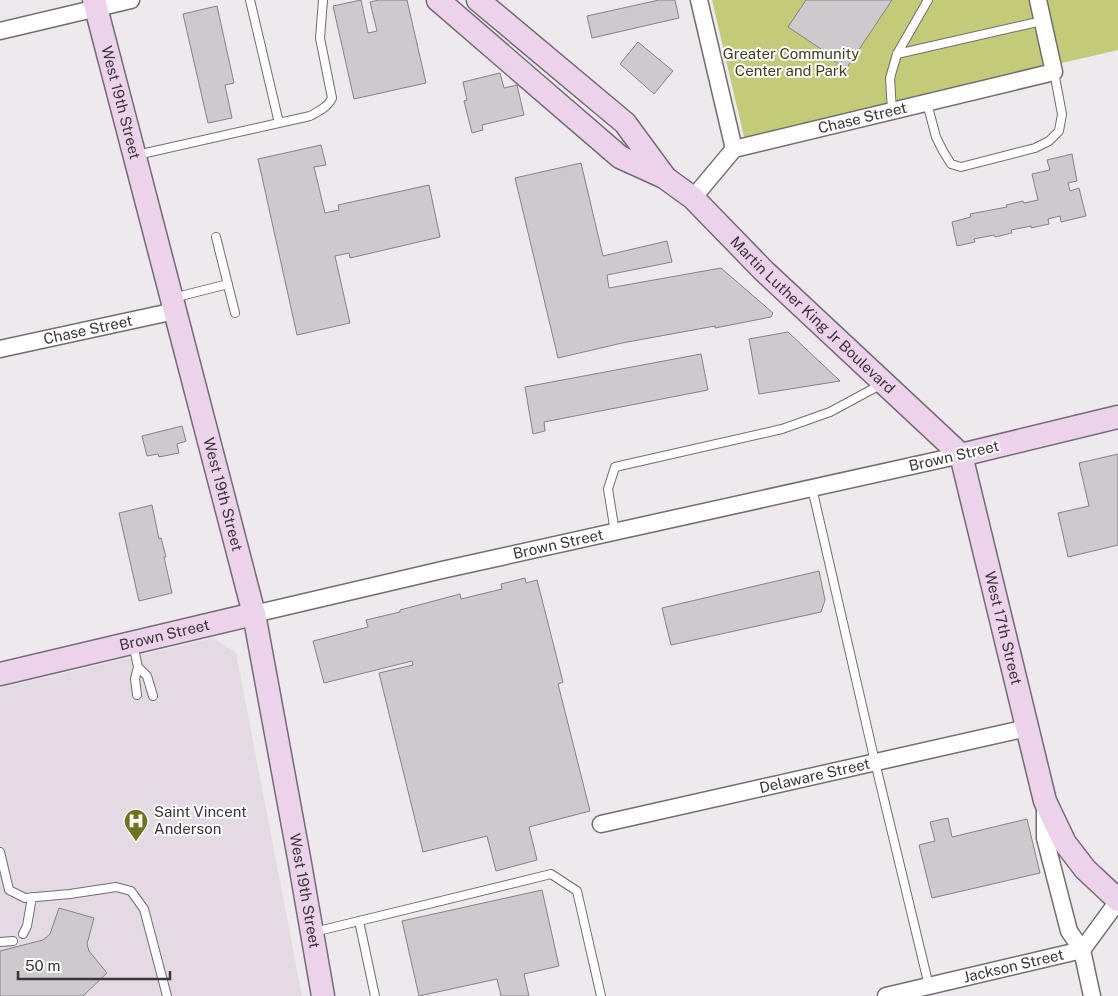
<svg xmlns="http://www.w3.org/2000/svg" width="1118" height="996" font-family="'Public Sans',sans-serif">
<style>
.built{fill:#e4dae3}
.park{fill:#c4cb78}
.building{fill:#cdc9cd;stroke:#868286}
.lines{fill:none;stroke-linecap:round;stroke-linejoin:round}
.lane-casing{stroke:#716d70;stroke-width:10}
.street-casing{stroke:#716d70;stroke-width:19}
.secondary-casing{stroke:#716d70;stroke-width:25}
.lane{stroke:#fff;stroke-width:8}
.street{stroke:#fff;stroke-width:16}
.secondary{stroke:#ecd3eb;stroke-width:22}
.labels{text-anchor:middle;stroke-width:4;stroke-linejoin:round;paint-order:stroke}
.park-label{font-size:15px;fill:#3e411c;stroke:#fff}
.street-label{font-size:15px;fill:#383638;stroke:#fff}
.poi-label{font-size:15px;fill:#383638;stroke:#fff;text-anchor:start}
</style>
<rect width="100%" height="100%" fill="#ede9ed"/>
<path class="built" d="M 213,638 L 236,653 L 302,996 L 0,996 L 0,688 Z"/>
<path class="park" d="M 712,0 L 1118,0 L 1118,50 L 744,137 Z"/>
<path class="building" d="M 361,0 L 368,33 L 377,31 L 370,2 L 379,0 L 407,0 L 426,83 L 354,99 L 333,6 Z
M 659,0 L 675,0 L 679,18 L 592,38 L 587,16 Z
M 806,0 L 892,0 L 846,69 L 820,51 L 821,49 L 788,27 Z
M 217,6 L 234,83 L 225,85 L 232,118 L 208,123 L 183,14 Z
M 638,42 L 673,71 L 654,94 L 620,64 Z
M 500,73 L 504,88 L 517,85 L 524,115 L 482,125 L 483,130 L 472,133 L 464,101 L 467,100 L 463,82 Z
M 321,145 L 326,165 L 314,167 L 325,213 L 339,210 L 338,205 L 429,185 L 440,237 L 350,258 L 349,253 L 335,256 L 350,323 L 297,335 L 258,159 Z
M 1072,154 L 1077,181 L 1068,183 L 1070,191 L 1079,188 L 1086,216 L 1061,222 L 1060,216 L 1048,219 L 1049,224 L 1031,228 L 1031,226 L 1011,230 L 1012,233 L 995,237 L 994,235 L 974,239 L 975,242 L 957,246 L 952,222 L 971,217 L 970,214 L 1007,207 L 1006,205 L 1023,201 L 1024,203 L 1038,200 L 1032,174 L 1050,170 L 1047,160 Z
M 581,163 L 603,256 L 667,241 L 672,262 L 607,275 L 609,288 L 721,268 L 773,313 L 771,317 L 715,328 L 715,326 L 622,343 L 558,358 L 515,178 Z
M 788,332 L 840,381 L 759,394 L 749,339 Z
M 701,354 L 708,390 L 544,422 L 545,431 L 533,434 L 525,387 Z
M 182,426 L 186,441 L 177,444 L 179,453 L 159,457 L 158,454 L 147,456 L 142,436 Z
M 1118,454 L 1118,545 L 1068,557 L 1058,513 L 1089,506 L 1079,463 Z
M 152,505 L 159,539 L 161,538 L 166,557 L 164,557 L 172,593 L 139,601 L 119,513 Z
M 819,571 L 825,600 L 821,612 L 671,645 L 662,608 Z
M 525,578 L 526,583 L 537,580 L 563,682 L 558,684 L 590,811 L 529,827 L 537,860 L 496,871 L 487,836 L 423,852 L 379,673 L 413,665 L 412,661 L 324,683 L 313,641 L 368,627 L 366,620 L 400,612 L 400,610 L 460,594 L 461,599 L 502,589 L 501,584 Z
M 948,818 L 952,837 L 1027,819 L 1040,873 L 932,898 L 919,845 L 935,841 L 930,822 Z
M 542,890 L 559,966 L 524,974 L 529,996 L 501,996 L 497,979 L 419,996 L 402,921 Z
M 59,908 L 94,918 L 87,944 L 89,951 L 107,973 L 83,996 L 0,996 L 0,951 L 43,940 L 50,934 Z"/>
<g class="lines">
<defs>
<path id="lane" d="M 250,0 L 279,123
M 897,54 L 1042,21
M 927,103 L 936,137 L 943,151 L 951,164 L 961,167 L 1035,148 L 1049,141 L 1059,131 L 1062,114 L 1054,72
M 892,111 L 890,78 L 897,54 L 928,0
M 137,155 L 310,116 C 319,111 328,107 332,98 L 320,38 L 323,0
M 216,237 L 235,313
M 173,298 L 228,284
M 812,488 L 875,762 L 929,986
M 615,532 L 608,489 L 615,467 L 782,429 L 830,412 L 882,384
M 133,644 L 138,667 L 135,679 L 137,695
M 138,667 L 147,676 L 153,696
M 0,852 L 9,890 L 25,898 L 70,894 L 116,887 L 131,891 L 144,909 L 167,996
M 359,921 L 375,996
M 314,932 L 551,874 L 577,891 L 601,996
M 23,934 L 27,926 L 32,897
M 0,942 L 13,941"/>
<g id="street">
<path d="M 699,0 L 734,149"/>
<path d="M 0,31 L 131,0"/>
<path id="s1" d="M 693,198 L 734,149 L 1054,72 L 1038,0"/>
<path id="s2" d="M 0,349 L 175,311"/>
<path id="s3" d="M 254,614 L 442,570 L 961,455"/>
<path d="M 1045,806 L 1045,838 L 1069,931 L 1082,950 L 1092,996"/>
<path id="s4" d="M 601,824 L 1027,728"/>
<path id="s5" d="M 886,996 L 1082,950 L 1118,901"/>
</g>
<g id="secondary">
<path id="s6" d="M 94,0 L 254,614 L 299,858 L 323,996"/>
<path id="s7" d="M 438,0 L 620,157 L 664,177 L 693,198 L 764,271 L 961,455"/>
<path d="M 478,0 L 625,123 L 664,176"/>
<path id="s8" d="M 961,455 L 1045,801 L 1065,843 L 1085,869 L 1118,900"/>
<path d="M 961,455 L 1118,417"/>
<path id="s9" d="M 0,674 L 254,614"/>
</g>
</defs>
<use href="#lane" class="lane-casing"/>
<use href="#street" class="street-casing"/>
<use href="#secondary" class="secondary-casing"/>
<use href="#lane" class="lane"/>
<use href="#street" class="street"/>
<use href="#secondary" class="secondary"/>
</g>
<defs>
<symbol id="hospital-pin" viewBox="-11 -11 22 30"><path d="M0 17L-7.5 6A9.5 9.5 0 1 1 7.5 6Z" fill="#70751d" stroke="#fff"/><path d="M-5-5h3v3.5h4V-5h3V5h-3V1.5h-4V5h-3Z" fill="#fff"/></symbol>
</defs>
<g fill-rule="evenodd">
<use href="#hospital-pin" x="122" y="807" width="28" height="38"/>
</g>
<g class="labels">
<g class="park-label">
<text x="791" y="59">Greater Community<tspan x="791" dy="17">Center and Park</tspan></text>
</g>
<g class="street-label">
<text dy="5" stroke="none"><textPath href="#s6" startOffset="106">West 19th Street</textPath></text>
<text dy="5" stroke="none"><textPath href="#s1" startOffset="196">Chase Street</textPath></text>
<text dy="5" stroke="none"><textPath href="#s7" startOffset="492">Martin Luther King Jr Boulevard</textPath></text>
<text dy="5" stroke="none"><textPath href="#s2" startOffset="90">Chase Street</textPath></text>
<text transform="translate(954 456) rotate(-13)" y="5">Brown Street</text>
<text dy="5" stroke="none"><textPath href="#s6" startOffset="511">West 19th Street</textPath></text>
<text dy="5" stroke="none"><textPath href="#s3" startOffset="312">Brown Street</textPath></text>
<text dy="5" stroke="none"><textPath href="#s8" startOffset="178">West 17th Street</textPath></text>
<text dy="5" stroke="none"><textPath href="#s9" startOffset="169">Brown Street</textPath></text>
<text dy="5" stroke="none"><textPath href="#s4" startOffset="219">Delaware Street</textPath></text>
<text dy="5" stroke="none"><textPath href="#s6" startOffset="916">West 19th Street</textPath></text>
<text dy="5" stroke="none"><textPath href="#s5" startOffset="131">Jackson Street</textPath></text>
</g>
<g class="poi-label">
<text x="154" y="817">Saint Vincent<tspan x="154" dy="17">Anderson</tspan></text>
</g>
</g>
<path d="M18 971v8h152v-8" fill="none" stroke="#383638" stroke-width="2.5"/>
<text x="25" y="971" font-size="15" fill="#383638" stroke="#ffffff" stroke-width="4" paint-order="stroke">50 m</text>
</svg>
